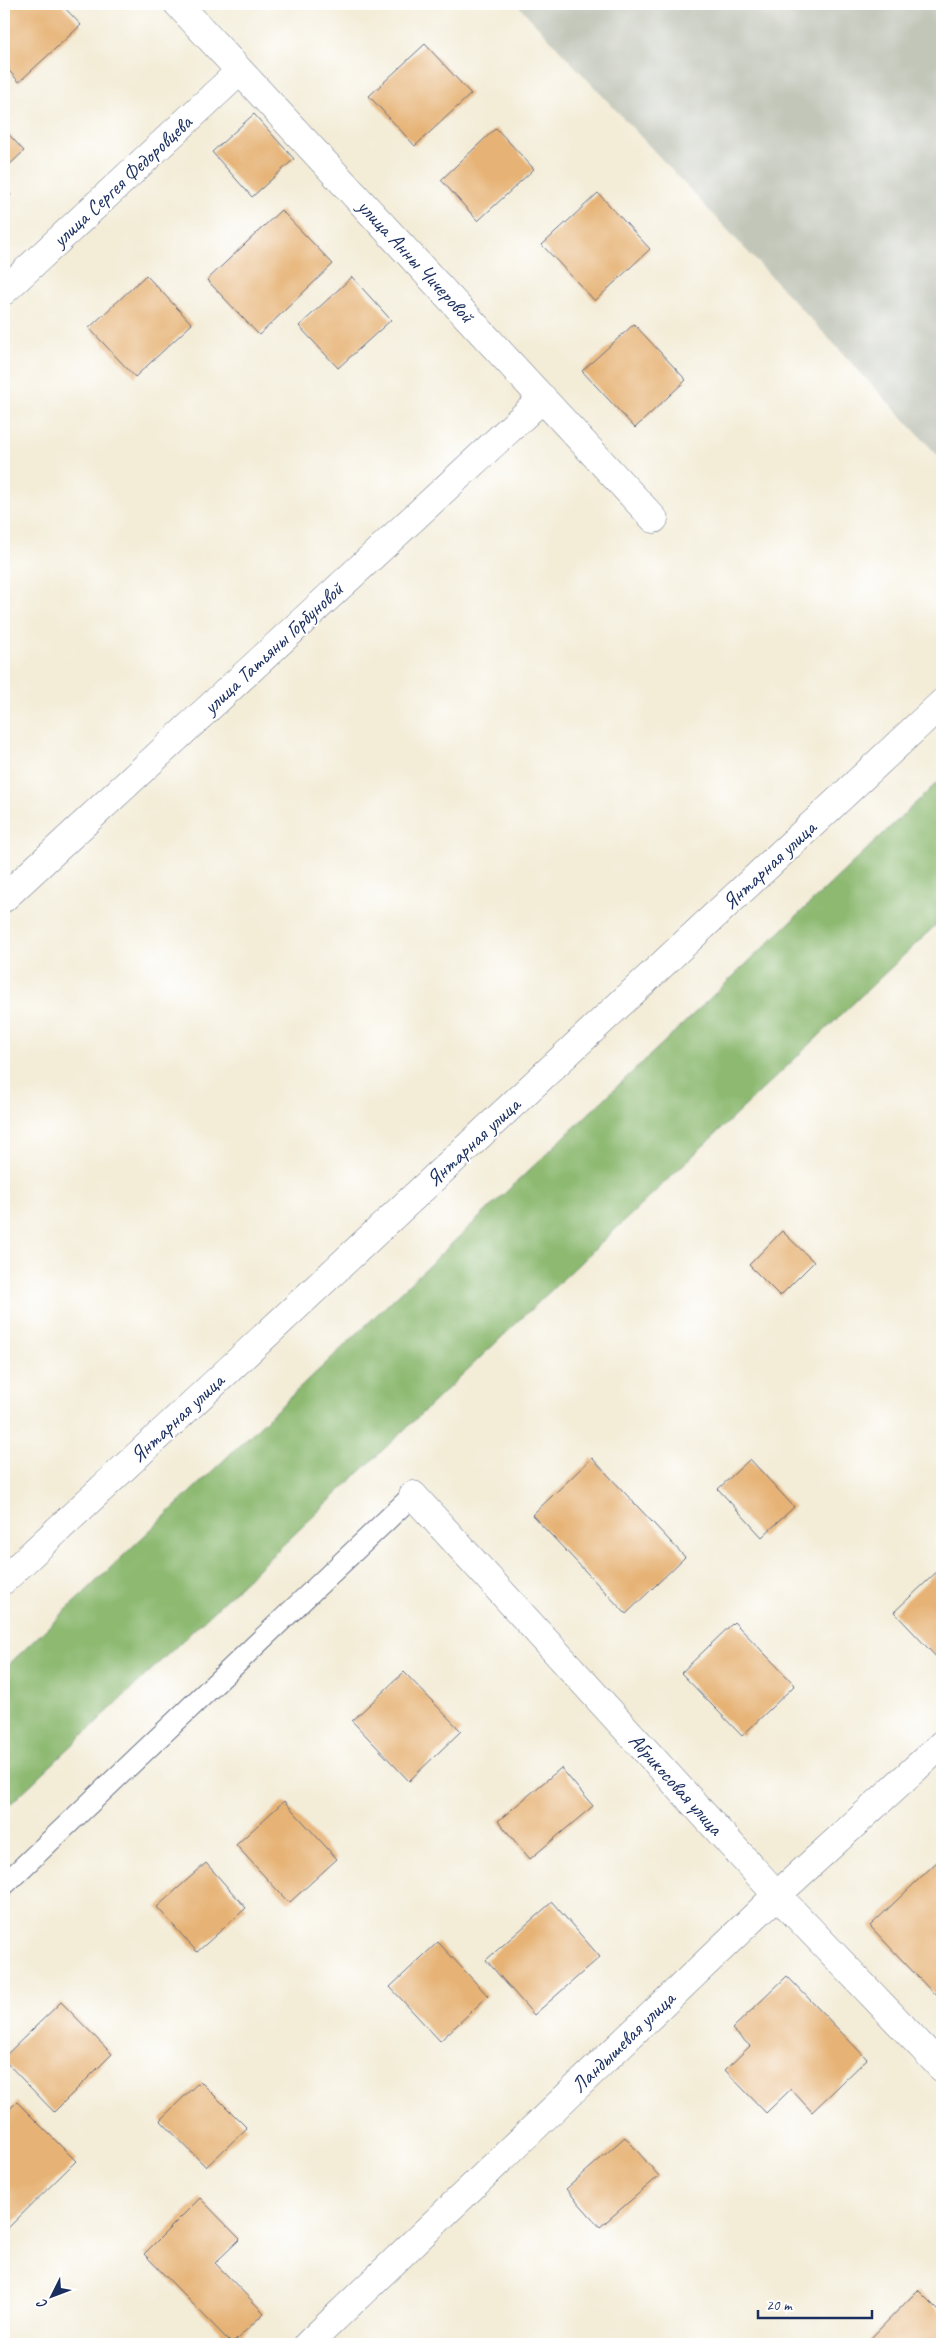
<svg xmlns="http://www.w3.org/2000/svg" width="946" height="2348" font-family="Caveat,sans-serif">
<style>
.industrial{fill:#c2c6b9}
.forest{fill:#8db971;stroke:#547468}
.building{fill:#e6b274}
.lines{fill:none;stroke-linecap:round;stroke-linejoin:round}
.service-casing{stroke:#677188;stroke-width:23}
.minor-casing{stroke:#677188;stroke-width:29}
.tertiary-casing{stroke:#677188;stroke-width:29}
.service{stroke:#fff;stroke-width:21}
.minor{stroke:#fff;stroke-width:28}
.tertiary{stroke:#fff;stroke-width:28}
.labels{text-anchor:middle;stroke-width:4;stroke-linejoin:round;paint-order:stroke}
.street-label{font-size:21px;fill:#1b2f5e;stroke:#fff}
</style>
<rect width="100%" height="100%" fill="#fff"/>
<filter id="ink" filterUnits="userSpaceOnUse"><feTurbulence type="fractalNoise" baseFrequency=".02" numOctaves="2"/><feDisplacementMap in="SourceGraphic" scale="10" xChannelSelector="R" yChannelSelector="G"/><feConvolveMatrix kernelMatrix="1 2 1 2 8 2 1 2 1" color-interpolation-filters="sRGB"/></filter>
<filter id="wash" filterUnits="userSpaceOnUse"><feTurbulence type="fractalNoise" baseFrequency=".0096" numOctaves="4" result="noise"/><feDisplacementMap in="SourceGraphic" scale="20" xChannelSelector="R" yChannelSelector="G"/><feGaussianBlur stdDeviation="1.12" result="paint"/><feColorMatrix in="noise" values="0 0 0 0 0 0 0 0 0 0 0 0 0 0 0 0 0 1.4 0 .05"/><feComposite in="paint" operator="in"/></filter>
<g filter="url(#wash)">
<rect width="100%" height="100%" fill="#f3ecd7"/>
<path class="industrial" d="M 517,4 L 942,4 L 942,460 Z"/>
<path class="forest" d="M 942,778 L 942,919 L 4,1810 L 4,1669 Z"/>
<g id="blocks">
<path class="building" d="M 8,4 L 61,4 L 81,25 L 19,82 L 4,65 L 4,7 Z
M 425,44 L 471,94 L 415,146 L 369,96 Z
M 254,114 L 294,159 L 252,197 L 212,152 Z
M 496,128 L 534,169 L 478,221 L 441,180 Z
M 4,129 L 24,151 L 4,170 Z
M 4,187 L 11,195 L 4,202 Z
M 598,193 L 650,249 L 595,301 L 542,245 Z
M 281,210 L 333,264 L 259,335 L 207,280 Z
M 146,275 L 192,324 L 135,377 L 89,328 Z
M 352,277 L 391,320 L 338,368 L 299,326 Z
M 634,324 L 686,380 L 635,428 L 582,371 Z
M 782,1231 L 814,1262 L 780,1296 L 749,1265 Z
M 592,1458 L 685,1557 L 626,1614 L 532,1515 Z
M 750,1459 L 794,1507 L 762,1537 L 718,1489 Z
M 942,1567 L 942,1661 L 941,1662 L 894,1612 Z
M 734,1622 L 795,1685 L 742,1736 L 681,1673 Z
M 404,1672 L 461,1731 L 409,1781 L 352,1721 Z
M 561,1768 L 593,1806 L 530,1859 L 498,1821 Z
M 284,1801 L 337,1859 L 289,1903 L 236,1845 Z
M 942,1857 L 942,1986 L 934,1994 L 870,1926 Z
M 206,1863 L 246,1908 L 197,1952 L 157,1907 Z
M 552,1902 L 600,1957 L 534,2015 L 486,1960 Z
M 438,1942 L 488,1996 L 440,2041 L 390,1987 Z
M 787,1976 L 867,2059 L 812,2112 L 791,2089 L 766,2113 L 725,2070 L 750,2046 L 732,2029 Z
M 61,2002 L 112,2054 L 54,2112 L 4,2060 L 4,2057 Z
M 200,2081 L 247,2128 L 206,2167 L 160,2120 Z
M 17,2102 L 76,2161 L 4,2232 L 4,2114 Z
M 625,2137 L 659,2176 L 600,2227 L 566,2189 Z
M 200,2198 L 240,2239 L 215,2263 L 264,2313 L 232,2344 L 144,2254 Z
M 918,2290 L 942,2314 L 942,2344 L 865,2344 Z"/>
</g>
</g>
<g filter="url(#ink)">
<use href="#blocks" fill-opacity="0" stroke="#677188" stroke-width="1"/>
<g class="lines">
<defs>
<path id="service" d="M 4,1885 L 413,1495"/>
<path id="minor" d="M 178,4 L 654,519
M 4,291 L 240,71
M 4,898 L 543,398
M 413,1495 L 777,1895 L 942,2068
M 308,2344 L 777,1895 L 942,1744"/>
<path id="tertiary" d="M 4,1580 L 942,703"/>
</defs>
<use href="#service" class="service-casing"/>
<use href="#minor" class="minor-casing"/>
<use href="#tertiary" class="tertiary-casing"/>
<use href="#service" class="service"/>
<use href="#minor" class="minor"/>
<use href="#tertiary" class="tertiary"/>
</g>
</g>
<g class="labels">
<g class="street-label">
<text transform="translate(122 181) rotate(-43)" y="7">улица Сергея Федоровцева</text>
<text transform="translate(416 261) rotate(47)" y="7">улица Анны Чичеровой</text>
<text transform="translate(273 648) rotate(-43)" y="7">улица Татьяны Горбуновой</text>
<text transform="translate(769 865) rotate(-43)" y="7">Янтарная улица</text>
<text transform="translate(473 1142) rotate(-43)" y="7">Янтарная улица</text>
<text transform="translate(177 1418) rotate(-43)" y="7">Янтарная улица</text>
<text transform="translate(676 1784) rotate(48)" y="7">Абрикосовая улица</text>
<text transform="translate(623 2042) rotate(-44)" y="7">Ландышевая улица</text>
</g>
</g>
<rect width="946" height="2348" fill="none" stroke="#fff" stroke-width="20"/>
<g transform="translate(52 2296) rotate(228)" stroke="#ffffff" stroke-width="4" paint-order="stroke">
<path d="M0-4L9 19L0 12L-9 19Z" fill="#1b2f5e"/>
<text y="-8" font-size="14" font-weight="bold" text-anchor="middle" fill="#1b2f5e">С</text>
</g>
<path d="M758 2310v8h114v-8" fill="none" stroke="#1b2f5e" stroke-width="2.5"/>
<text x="766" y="2310" font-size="15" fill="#1b2f5e" stroke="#ffffff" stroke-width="4" paint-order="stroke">20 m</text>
</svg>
